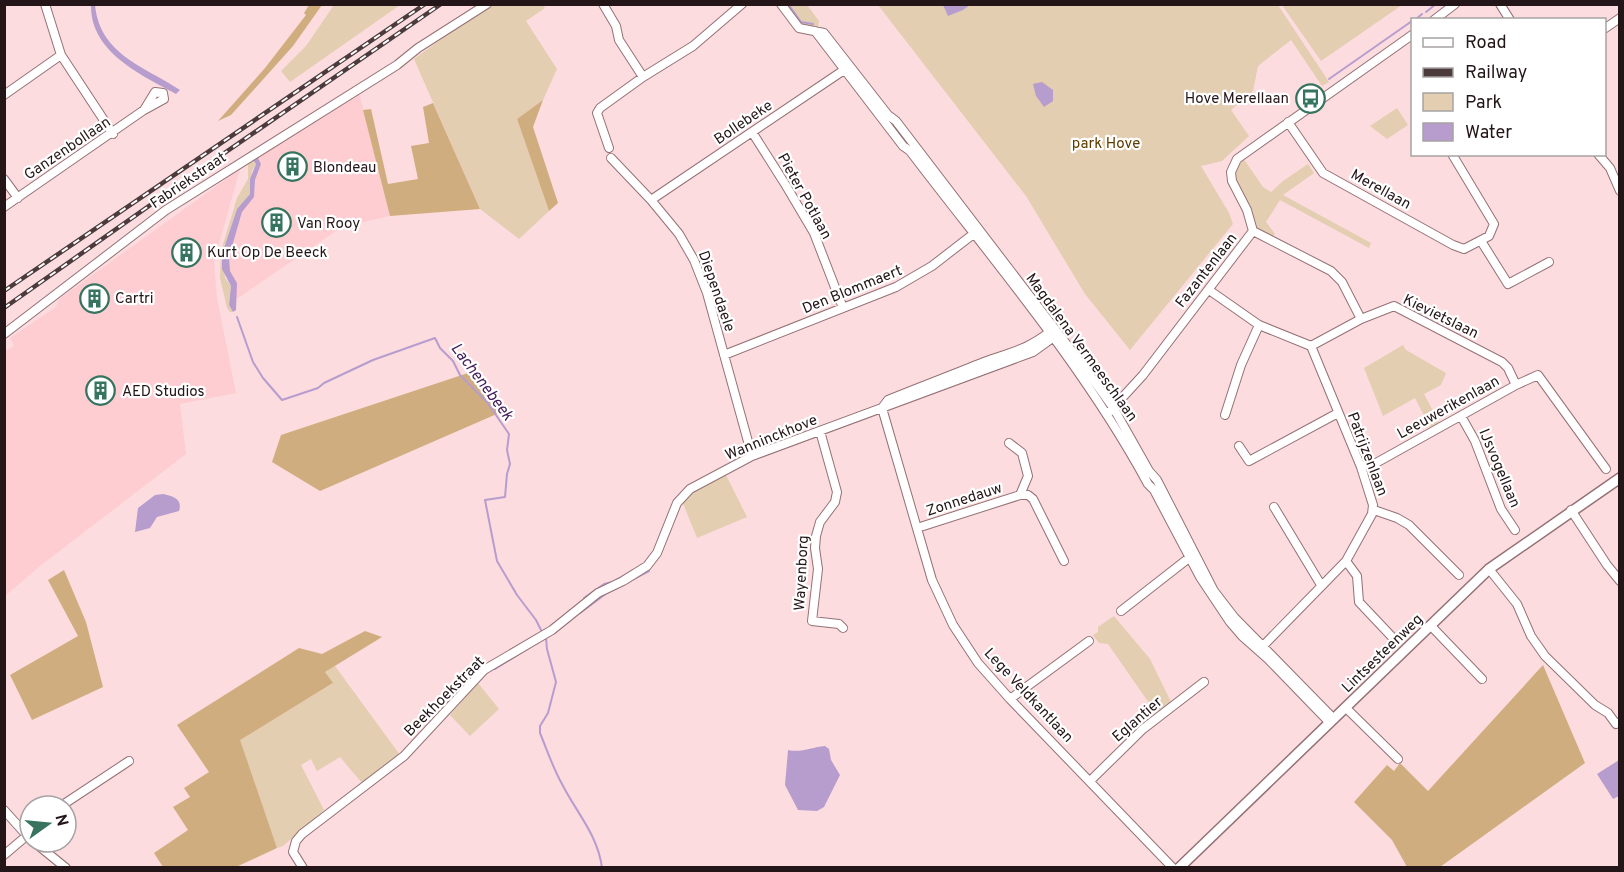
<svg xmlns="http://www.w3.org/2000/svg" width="1624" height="872" font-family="Overpass,sans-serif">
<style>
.built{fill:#fdcdd2}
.green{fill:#e3ceb1}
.forest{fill:#d0ad7e}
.water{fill:#b79dce}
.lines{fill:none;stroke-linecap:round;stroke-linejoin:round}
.stream{stroke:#b79dce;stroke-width:2}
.minor-casing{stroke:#947175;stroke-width:10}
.tertiary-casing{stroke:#947175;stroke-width:12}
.minor{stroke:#fff;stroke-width:8}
.tertiary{stroke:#fff;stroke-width:9}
.rail-casing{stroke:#4c3b3d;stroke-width:4.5}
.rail{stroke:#fff;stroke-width:2;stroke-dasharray:7;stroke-linecap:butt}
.labels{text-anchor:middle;stroke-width:4.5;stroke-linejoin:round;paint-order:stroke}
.poi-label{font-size:15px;fill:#241618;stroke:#fff;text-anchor:start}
.street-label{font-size:15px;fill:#241618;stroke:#fff}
.park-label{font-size:15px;fill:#5e3c00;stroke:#fff}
.water-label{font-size:16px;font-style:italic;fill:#44215c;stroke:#fff}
</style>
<rect width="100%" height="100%" fill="#fcdcdf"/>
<path class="built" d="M 359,92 L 390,216 L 342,227 L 235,300 L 237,283 L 230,271 L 229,257 L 242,212 L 254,197 L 255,180 L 261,164 L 255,153 Z
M 240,169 L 214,262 L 217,298 L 236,393 L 180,404 L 186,454 L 40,566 L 5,596 L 4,352 L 14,346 L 10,338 L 56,307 L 59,299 Z"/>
<path class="green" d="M 334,5 L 400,5 L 290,82 L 281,71 L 306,46 Z
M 488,5 L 543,5 L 545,8 L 526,21 L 557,69 L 543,100 L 517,119 L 549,211 L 519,239 L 480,209 L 414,59 Z
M 785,5 L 807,5 L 819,21 L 818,29 L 801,24 Z
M 878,5 L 1278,5 L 1329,82 L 1322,86 L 1291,40 L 1258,66 L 1253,91 L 1231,110 L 1249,136 L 1222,161 L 1201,166 L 1229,213 L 1233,224 L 1130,350 L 1085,294 L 1026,196 Z
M 1282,5 L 1402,5 L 1321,61 Z
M 1397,108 L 1408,125 L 1387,139 L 1370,126 Z
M 1243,158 L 1263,187 L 1271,192 L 1283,181 L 1308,164 L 1314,173 L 1283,195 L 1371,243 L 1369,248 L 1280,200 L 1266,222 L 1275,234 L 1273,236 L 1256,227 L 1250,207 L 1235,178 L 1238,164 Z
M 253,160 L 256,164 L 252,171 L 250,194 L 237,209 L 222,254 L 225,278 L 231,286 L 229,305 L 233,312 L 230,312 L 227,308 L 220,278 L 221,251 L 237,198 L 248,179 L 248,163 Z
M 1403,345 L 1406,350 L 1446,373 L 1441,385 L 1424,394 L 1439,422 L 1430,427 L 1415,398 L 1383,416 L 1364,368 Z
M 725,473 L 747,517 L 697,538 L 682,501 L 698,488 Z
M 1114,616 L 1150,659 L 1171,702 L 1156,713 L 1108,644 L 1099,643 L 1093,635 L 1098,632 L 1098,627 Z
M 335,666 L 400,755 L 362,783 L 340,757 L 317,771 L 311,759 L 301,765 L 324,810 L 283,846 L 277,848 L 239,740 L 332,684 L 325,672 Z
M 478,683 L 499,709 L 470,736 L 450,715 Z"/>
<path class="forest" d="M 309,5 L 322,5 L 293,46 L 231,115 L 218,121 L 265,68 L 306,15 L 304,13 Z
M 543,100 L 533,127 L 558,203 L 549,211 L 517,119 Z
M 433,103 L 480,209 L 390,216 L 363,110 L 371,109 L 388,184 L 418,179 L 411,146 L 429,143 L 423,107 Z
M 468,373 L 499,413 L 320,491 L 272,462 L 281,435 Z
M 64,570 L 86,622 L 103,687 L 32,720 L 10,675 L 78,636 L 48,580 Z
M 365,631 L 382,637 L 325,672 L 333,683 L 240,740 L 277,848 L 236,867 L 163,867 L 154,853 L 188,830 L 173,807 L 190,797 L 184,788 L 209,772 L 177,725 L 299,648 L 322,654 Z
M 1543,665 L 1585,763 L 1440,867 L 1407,867 L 1392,840 L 1354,802 L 1387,765 L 1394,771 L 1400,763 L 1428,791 Z"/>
<path class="water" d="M 91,5 L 95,5 C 100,55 144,66 180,90 L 176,94 C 141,75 90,52 91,5 Z
M 943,5 L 970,5 L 963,10 L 948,16 Z
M 1042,82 L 1053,90 L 1053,101 L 1044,107 L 1036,96 L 1033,84 Z
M 257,156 L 261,164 L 255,180 L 254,197 L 242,212 L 229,257 L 230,271 L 237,283 L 236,310 L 233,312 L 229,305 L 231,286 L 222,269 L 222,254 L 237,209 L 250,194 L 250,179 L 256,164 L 253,160 Z
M 163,494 C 173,496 183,499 179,511 L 157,517 L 150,528 L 135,532 L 138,508 L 155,495 Z
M 825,746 L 829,749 L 831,760 L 840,775 L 824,807 L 817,811 L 798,810 L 785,785 L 788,750 C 801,753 812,747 825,746 Z
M 1619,760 L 1619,796 L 1613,799 L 1597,774 Z"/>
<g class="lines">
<path class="stream" d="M 788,4 L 801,22 L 813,24
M 1426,12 L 1436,4
M 1415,20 L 1422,14
M 1329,79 L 1412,21
M 895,130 L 900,132 L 911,147
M 237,317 L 253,362 L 263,378 L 282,400 L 318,388 L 324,383 L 373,360 L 435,338 L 440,348 L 453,361 L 460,375 L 487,402 L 509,434 L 507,450 L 510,464 L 507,474 L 505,497 L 485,500 L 497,561 L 517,595 L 536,620 L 542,632
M 1148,476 L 1156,486
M 584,598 L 604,584 L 613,582 L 633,570
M 580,613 L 607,593 L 649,571
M 546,638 L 547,649 L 556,682 L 548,713 L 540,726 L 540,733 C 547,750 553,768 562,784 C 576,812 598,835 602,868
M 495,669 L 551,634"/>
<defs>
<path id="minor" d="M 45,4 L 61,55 L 113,134
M 603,4 L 616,26 L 619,40 L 643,77
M 781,4 L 799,28 L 824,33 L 888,115 L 896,121 L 1084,367 L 1114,409 L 1149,471 L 1157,480 L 1214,591 L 1234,617 L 1334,719
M 1500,4 L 1510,20
M 1434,20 L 1455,4
M 1604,29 L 1620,18
M 815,31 L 903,146 L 910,151 C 992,259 1083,364 1148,484 L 1154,490 L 1200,577 L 1230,622 L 1242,636 L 1268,659 L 1330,723
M 4,95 L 61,55
M 1288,122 L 1323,173 L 1453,245 L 1464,249 L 1489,236 L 1494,224 L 1452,154
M 752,132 L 785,184 L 814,233 L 843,308
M 609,148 L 597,113 L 600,108 L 643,77 L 693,46 L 742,4
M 1598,154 L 1610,168 L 1620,191
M 611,158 L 651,200 L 679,234 L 694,260 L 707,293 L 752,456
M 4,179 L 18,198
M 651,200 L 847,68
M 4,207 L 144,110 L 164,99 L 163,93 L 155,92 L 144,110
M 1253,231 L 1331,271 L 1342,282 L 1361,319
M 1481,241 L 1508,284 L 1549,262
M 1209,290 L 1259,325 L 1311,346 L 1361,467 L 1373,505 L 1372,514 L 1346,561 L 1262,647
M 4,334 L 166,210 L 397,65 L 418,48 L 487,4
M 1311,346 L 1361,319 L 1394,306 L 1502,362 L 1508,368 L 1516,385
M 724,355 L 896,287 L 932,266 L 976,232
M 882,408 L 932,580 L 953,625 L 978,663 L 1010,699 L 1173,868
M 882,408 L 888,400 C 920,387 952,375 984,362 C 1011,352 1027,350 1051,331
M 1110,411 L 1143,375 L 1253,231 L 1247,210 L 1232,181 L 1231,172 L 1237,159 L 1412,35
M 1225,415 L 1241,365 L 1259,325
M 1461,416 L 1475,441 L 1501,509 L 1515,530
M 820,431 L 837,492 L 835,502 L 820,522 L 816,536 L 815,548 L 818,569 L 812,621 L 839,624 L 843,628
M 1009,443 L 1022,453 L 1028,476 L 1020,495
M 1239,446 L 1249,461 L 1338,413
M 1361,467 L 1376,463 L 1516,385 L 1538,375 L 1606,469
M 1274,507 L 1321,585
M 1374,510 L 1397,518 L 1409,525 L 1459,575
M 1571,510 L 1607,565 L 1620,581
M 917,528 L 1020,495 L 1028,495 L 1033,499 L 1064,561
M 1346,561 L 1357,576 L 1359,602 L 1393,638
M 1489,569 L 1517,604 L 1531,636 L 1545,656 L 1595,705 L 1608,713 L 1616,724 L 1620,722
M 1121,611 L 1194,554
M 1432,627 L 1482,679
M 1010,699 L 1089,641
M 1346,708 L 1398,759
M 1091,780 L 1143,729 L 1204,682
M 61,806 L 129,761
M 4,810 L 30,839
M 34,842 L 66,868
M 4,855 L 30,833
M 303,868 L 293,852 L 296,841 L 302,834 L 404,756 L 484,670 L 552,630 L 598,593 L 623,581 L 647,566 L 657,553 L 677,503 L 690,489 L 752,456 L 1033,352 L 1058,334"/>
<path id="tertiary" d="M 1179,868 L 1489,569 L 1620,478"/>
</defs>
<use href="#minor" class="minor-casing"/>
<use href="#tertiary" class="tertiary-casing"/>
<use href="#minor" class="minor"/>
<use href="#tertiary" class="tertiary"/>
<defs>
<path id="rail" d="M 4,291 L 425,4
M 4,308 L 210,163 L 441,4"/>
</defs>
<use href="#rail" class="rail-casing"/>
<use href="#rail" class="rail"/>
</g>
<defs>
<symbol id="bus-ring" viewBox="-11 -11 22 22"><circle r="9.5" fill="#fff" stroke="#37745f" stroke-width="1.5"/><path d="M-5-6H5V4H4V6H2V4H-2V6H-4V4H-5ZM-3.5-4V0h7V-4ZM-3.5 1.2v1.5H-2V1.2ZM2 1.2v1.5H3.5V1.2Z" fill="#37745f"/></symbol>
<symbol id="building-ring" viewBox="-11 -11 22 22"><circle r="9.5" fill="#fff" stroke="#37745f" stroke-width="1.5"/><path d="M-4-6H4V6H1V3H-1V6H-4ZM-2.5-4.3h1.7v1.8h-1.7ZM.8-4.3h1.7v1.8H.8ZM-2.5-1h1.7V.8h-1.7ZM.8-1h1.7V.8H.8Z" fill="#37745f"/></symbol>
</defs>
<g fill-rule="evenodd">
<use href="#bus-ring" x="1294" y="82" width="33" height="33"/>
<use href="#building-ring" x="276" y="150" width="33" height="33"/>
<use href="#building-ring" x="260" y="206" width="33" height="33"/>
<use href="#building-ring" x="170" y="236" width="33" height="33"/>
<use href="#building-ring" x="78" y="282" width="33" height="33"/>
<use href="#building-ring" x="84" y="374" width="33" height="33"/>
</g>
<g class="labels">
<g class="poi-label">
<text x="1289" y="103" text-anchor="end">Hove Merellaan</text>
<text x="313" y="172">Blondeau</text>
<text x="297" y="228">Van Rooy</text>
<text x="207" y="257">Kurt Op De Beeck</text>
<text x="115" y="303">Cartri</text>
<text x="122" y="396">AED Studios</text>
</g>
<g class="street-label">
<text transform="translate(743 122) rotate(-34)" y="5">Bollebeke</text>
<text transform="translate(67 148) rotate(-34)" y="5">Ganzenbollaan</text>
<text transform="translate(188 180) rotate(-34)" y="5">Fabriekstraat</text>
<text transform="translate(1381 189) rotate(29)" y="5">Merellaan</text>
<text transform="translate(805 196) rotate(61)" y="5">Pieter Potlaan</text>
<text transform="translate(1206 270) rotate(-52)" y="5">Fazantenlaan</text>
<text transform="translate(852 289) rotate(-22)" y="5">Den Blommaert</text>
<text transform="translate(717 291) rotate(71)" y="5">Diependaele</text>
<text transform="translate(1441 316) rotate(26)" y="5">Kievietslaan</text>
<text transform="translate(1082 347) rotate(54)" y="5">Magdalena Vermeeschlaan</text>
<text transform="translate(1448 407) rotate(-29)" y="5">Leeuwerikenlaan</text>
<text transform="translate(771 437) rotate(-22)" y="5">Wanninckhove</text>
<text transform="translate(1368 454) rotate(69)" y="5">Patrijzenlaan</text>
<text transform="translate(1500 468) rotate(67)" y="5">IJsvogellaan</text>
<text transform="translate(964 499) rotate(-18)" y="5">Zonnedauw</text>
<text transform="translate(801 573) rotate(-87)" y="5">Wayenborg</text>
<text transform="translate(1382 653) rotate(-44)" y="5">Lintsesteenweg</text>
<text transform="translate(1029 695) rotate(47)" y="5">Lege Veldkantlaan</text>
<text transform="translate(444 696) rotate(-45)" y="5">Beekhoekstraat</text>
<text transform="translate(1137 719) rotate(-41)" y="5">Eglantier</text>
</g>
<g class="park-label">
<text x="1106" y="148">park Hove</text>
</g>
<g class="water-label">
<text transform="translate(483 381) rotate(53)" y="6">Lachenebeek</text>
</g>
</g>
<rect width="1624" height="872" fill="none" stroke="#241618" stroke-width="12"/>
<rect x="1411" y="18" width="195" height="138" fill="#ffffff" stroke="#a7a2a3" stroke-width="1.5"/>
<rect x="1423" y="38" width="30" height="9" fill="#ffffff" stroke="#a7a2a3" stroke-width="1.5"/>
<text x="1465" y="48" font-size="18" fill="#241618">Road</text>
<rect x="1423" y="68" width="30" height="9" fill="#4c3b3d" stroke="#a7a2a3" stroke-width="1.5"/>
<text x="1465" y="78" font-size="18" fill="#241618">Railway</text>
<rect x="1423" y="93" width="30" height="18" fill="#e3ceb1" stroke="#a7a2a3" stroke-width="1.5"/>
<text x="1465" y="108" font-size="18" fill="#241618">Park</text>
<rect x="1423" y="123" width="30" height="18" fill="#b79dce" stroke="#a7a2a3" stroke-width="1.5"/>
<text x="1465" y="138" font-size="18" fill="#241618">Water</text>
<g transform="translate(48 824) rotate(75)"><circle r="28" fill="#ffffff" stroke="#a7a2a3" stroke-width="1.5"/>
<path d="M0-4.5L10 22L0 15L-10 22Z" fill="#37745f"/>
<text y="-9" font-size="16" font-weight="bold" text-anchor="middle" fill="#241618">N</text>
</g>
</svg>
